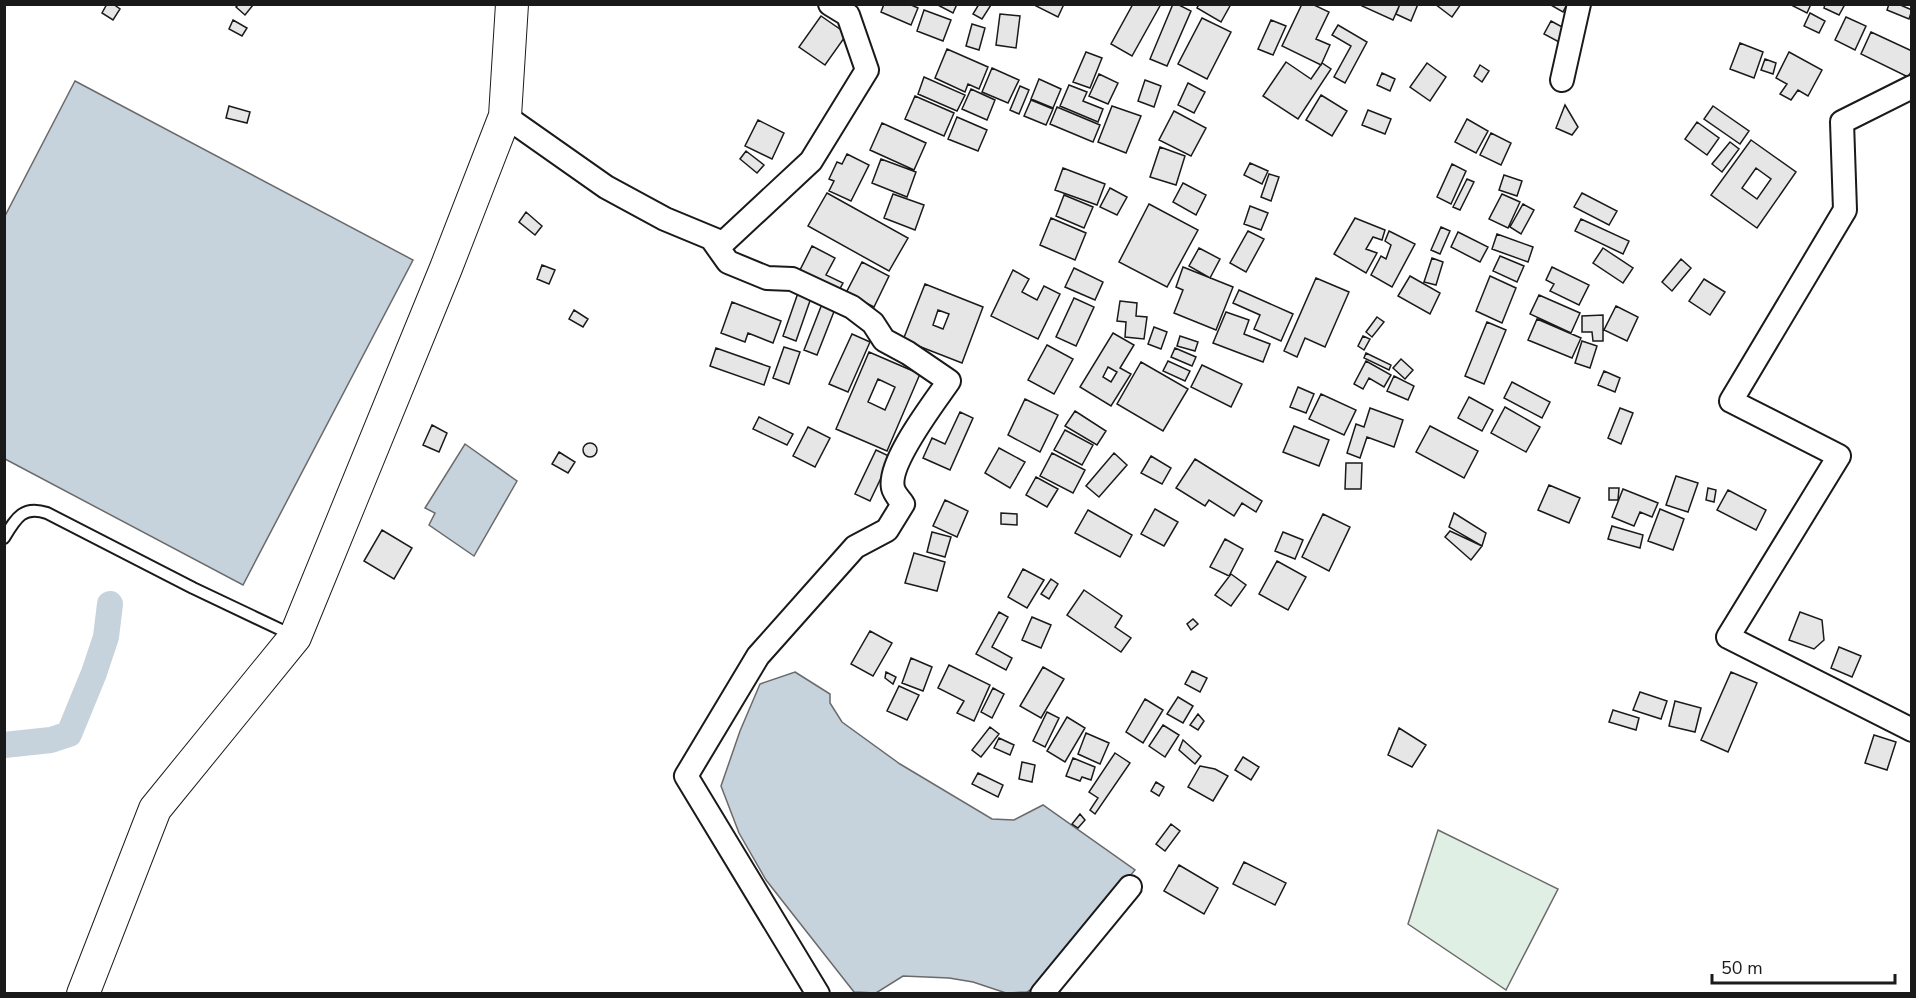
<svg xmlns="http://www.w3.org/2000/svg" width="1916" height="998" font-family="'Nunito Sans',sans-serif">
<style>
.green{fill:#e0efe3;stroke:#6a6a6a;stroke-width:1.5}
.water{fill:#c6d2dc;stroke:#6a6a6a;stroke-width:1.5}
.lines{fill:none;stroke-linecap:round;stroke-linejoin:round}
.canal{stroke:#c6d2dc;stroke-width:26}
.building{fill:#e6e6e6;stroke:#1a1a1a;stroke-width:1.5;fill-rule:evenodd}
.lane-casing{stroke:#1a1a1a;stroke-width:14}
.street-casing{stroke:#1a1a1a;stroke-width:26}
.secondary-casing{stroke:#1a1a1a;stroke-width:34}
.lane{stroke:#fff;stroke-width:10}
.street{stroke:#fff;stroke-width:22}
.secondary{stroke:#fff;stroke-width:32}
</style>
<rect width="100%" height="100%" fill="#fff"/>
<path class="green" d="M 1438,830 L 1558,889 L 1506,990 L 1408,924 Z"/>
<path class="water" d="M 75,81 L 413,260 L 243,585 L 5,459 L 5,216 Z
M 465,444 L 517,481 L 474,556 L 429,525 L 435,513 L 425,508 Z
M 795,672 L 830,694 L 830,703 L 842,722 L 900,764 L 992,819 L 1014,820 L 1043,805 L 1135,870 L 1038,986 L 1027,992 L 1006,993 L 973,982 L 949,978 L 903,976 L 876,993 L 854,992 L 766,880 L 739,833 L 721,786 L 740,731 L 760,684 Z"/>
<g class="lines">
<path class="canal" d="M 4,745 L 51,740 L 69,734 L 94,673 L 106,637 L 110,604"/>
</g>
<path class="building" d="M 107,4 L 113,4 L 120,9 L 113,20 L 102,13 Z
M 239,4 L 252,4 L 253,5 L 245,15 L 236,7 Z
M 884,4 L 909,4 L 918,8 L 911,25 L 881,12 Z
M 936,4 L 957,4 L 953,13 Z
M 979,4 L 991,5 L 982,19 L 973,14 Z
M 1037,4 L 1064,4 L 1058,17 L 1036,6 Z
M 1133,4 L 1161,4 L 1132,56 L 1111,44 Z
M 1173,4 L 1177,4 L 1191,11 L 1167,66 L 1150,59 Z
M 1199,4 L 1231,4 L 1221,22 L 1197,8 Z
M 1302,4 L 1312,4 L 1329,12 L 1316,39 L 1330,45 L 1321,65 L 1282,46 Z
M 1363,4 L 1400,4 L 1393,20 L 1362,6 Z
M 1400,4 L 1418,4 L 1411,21 L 1396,14 Z
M 1435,4 L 1461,4 L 1452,17 Z
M 1549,4 L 1567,4 L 1563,12 Z
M 1794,4 L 1811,4 L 1807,13 L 1793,6 Z
M 1825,4 L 1840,4 L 1844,6 L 1839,15 L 1824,8 Z
M 1889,4 L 1898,4 L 1912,10 L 1909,19 L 1887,10 Z
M 924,10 L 951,20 L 943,41 L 917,31 Z
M 1810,13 L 1825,21 L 1819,33 L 1804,26 Z
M 1000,14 L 1020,16 L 1016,48 L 996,45 Z
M 821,16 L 847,34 L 825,65 L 799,47 Z
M 1846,17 L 1866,26 L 1855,50 L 1835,40 Z
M 1202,18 L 1231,32 L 1207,79 L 1178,64 Z
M 233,20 L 247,28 L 242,36 L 229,29 Z
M 1271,20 L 1286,26 L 1273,55 L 1258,49 Z
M 1551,21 L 1566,29 L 1559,42 L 1544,34 Z
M 972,24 L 985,28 L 979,50 L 966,46 Z
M 1338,25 L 1367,42 L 1345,83 L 1334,77 L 1351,46 L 1332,35 Z
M 1871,32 L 1912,51 L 1912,70 L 1908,77 L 1861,54 Z
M 1740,43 L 1763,52 L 1754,78 L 1730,69 Z
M 947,49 L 988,67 L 979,89 L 968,84 L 965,92 L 935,78 Z
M 1086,52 L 1102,58 L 1090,88 L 1073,82 Z
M 1789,52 L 1822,70 L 1808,96 L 1798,90 L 1791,100 L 1780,94 L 1787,84 L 1776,78 Z
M 1765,59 L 1776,63 L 1773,74 L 1761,70 Z
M 1286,62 L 1311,79 L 1322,63 L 1331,69 L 1298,119 L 1263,96 Z
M 1427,63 L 1446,77 L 1430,101 L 1410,87 Z
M 1480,65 L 1489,71 L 1482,82 L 1474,76 Z
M 992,68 L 1019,80 L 1008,103 L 982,92 Z
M 1382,73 L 1395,79 L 1390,91 L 1377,85 Z
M 1099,74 L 1118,83 L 1108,104 L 1089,96 Z
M 924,77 L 965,95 L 957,111 L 918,94 Z
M 1039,79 L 1061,89 L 1053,108 L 1031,99 Z
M 1145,80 L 1161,86 L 1154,107 L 1138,101 Z
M 1188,83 L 1205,92 L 1194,113 L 1178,105 Z
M 1069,85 L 1087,92 L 1083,101 L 1103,109 L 1098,122 L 1060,106 Z
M 1020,86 L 1029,90 L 1019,114 L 1010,110 Z
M 971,89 L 995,100 L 987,120 L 962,109 Z
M 1321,95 L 1347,111 L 1332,136 L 1306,120 Z
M 915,96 L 954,113 L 944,136 L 905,119 Z
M 1031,100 L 1053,109 L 1046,125 L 1024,116 Z
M 1565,105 L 1578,127 L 1572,135 L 1556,128 Z
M 229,106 L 250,112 L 247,123 L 226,118 Z
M 1112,106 L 1141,116 L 1126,153 L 1098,142 Z
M 1713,106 L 1749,131 L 1740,144 L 1704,119 Z
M 1057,107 L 1100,125 L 1093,142 L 1050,124 Z
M 1368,110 L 1391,119 L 1385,134 L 1362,125 Z
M 1174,111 L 1206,128 L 1191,156 L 1159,140 Z
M 957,117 L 987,130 L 978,151 L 948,139 Z
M 1467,119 L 1488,131 L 1476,153 L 1455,142 Z
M 758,120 L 784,133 L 772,159 L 745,146 Z
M 1697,122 L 1719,138 L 1707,155 L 1685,139 Z
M 882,123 L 926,143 L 914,170 L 870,150 Z
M 1491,133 L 1511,143 L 1501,165 L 1480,155 Z
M 1751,140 L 1796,172 L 1757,228 L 1711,195 ZM 1756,168 L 1771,179 L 1757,199 L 1742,188 Z
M 1730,142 L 1739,149 L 1722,172 L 1712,164 Z
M 1160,147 L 1185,156 L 1176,185 L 1150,177 Z
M 746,151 L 764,165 L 757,173 L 740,159 Z
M 847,154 L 869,165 L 851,201 L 829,191 L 834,181 L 829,179 L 837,162 L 842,164 Z
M 881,159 L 916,172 L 907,197 L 872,183 Z
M 1250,163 L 1268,171 L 1262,184 L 1244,175 Z
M 1452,164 L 1466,171 L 1451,204 L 1437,197 Z
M 1063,168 L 1105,184 L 1097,205 L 1055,190 Z
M 1269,174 L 1279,177 L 1271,201 L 1261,197 Z
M 1504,175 L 1522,181 L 1517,196 L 1499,190 Z
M 1467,179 L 1474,182 L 1460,210 L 1453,207 Z
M 1183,183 L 1206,195 L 1196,215 L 1173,202 Z
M 1110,188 L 1127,197 L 1117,215 L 1100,207 Z
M 827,193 L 908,238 L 889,271 L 808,226 Z
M 1582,193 L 1617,211 L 1609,225 L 1574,207 Z
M 893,194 L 924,205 L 915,230 L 884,218 Z
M 1502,194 L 1520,202 L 1508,228 L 1489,219 Z
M 1064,195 L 1093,207 L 1084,228 L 1056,216 Z
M 1149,204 L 1198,230 L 1167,287 L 1119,262 Z
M 1523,204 L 1534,210 L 1521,234 L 1510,227 Z
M 1250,206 L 1268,213 L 1261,230 L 1244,224 Z
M 526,212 L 542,226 L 535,235 L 519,222 Z
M 1051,218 L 1086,233 L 1075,260 L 1040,245 Z
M 1355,218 L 1385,230 L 1382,240 L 1373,237 L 1366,249 L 1377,253 L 1366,273 L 1334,254 Z
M 1581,219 L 1629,241 L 1623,254 L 1575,231 Z
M 1441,227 L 1450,231 L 1440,254 L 1431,250 Z
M 1248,231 L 1264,239 L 1246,272 L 1230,263 Z
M 1389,231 L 1415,244 L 1392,287 L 1371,275 L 1381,256 L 1386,259 L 1391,245 L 1385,241 Z
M 1458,232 L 1488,247 L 1480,262 L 1451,247 Z
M 1497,234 L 1533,247 L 1528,262 L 1492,249 Z
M 812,246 L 835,258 L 826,275 L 843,283 L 838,292 L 799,272 Z
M 1199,248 L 1220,259 L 1210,278 L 1189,266 Z
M 1603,248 L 1633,268 L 1623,283 L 1593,263 Z
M 1500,256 L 1524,266 L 1517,282 L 1493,271 Z
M 1432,258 L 1443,262 L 1436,285 L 1424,282 Z
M 1681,259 L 1691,268 L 1672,291 L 1662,282 Z
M 862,262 L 889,276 L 874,307 L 846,293 Z
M 542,265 L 555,270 L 549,284 L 537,279 Z
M 1183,267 L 1233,287 L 1216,330 L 1174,313 L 1183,290 L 1176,287 Z
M 1552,267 L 1589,285 L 1579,305 L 1550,291 L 1554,284 L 1546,280 Z
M 1074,268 L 1103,282 L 1095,300 L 1065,287 Z
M 1013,270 L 1029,279 L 1022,292 L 1037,300 L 1044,286 L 1060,294 L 1038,339 L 991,316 Z
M 1410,276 L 1440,293 L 1430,314 L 1398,296 Z
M 1490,276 L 1516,288 L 1502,323 L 1476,311 Z
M 1316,278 L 1349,292 L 1325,347 L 1305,338 L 1297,357 L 1284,351 Z
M 1704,279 L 1725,292 L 1710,315 L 1689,301 Z
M 925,284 L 983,307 L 962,363 L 903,340 ZM 938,310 L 949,314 L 943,329 L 933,325 Z
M 799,290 L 812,295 L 796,341 L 783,336 Z
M 1239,290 L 1293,314 L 1281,341 L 1254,329 L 1260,315 L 1233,303 Z
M 1539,295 L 1580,313 L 1571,333 L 1530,314 Z
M 1074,298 L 1094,307 L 1076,346 L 1056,337 Z
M 1120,301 L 1137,303 L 1136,316 L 1147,317 L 1144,339 L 1125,337 L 1126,322 L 1117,321 Z
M 732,302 L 781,321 L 773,343 L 748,333 L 745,342 L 721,333 Z
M 822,304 L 835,309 L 817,355 L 804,350 Z
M 1616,306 L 1638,317 L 1627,341 L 1604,330 Z
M 574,310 L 588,319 L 583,327 L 569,319 Z
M 1226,312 L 1249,320 L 1244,334 L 1270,344 L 1263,362 L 1213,343 Z
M 1603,315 L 1603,341 L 1593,341 L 1592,332 L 1582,332 L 1582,316 Z
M 1377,317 L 1384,322 L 1372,337 L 1366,332 Z
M 1537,319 L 1581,338 L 1572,358 L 1528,340 Z
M 1487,322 L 1506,330 L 1484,384 L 1465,376 Z
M 1154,327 L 1167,332 L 1161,349 L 1148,344 Z
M 1113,333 L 1134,345 L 1120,368 L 1131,374 L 1111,406 L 1080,387 ZM 1108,367 L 1117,372 L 1111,382 L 1103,377 Z
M 852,334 L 870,342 L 848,392 L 829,384 Z
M 1180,336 L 1198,342 L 1195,351 L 1177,346 Z
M 1363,336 L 1370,339 L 1364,350 L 1358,346 Z
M 1582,341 L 1597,346 L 1590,368 L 1575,363 Z
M 1047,345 L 1073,359 L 1054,394 L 1028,380 Z
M 784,347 L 800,352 L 789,384 L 773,378 Z
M 716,348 L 770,367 L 764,385 L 710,366 Z
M 1175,348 L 1196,357 L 1192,366 L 1171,357 Z
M 869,352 L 920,374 L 887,451 L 836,429 ZM 878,379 L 895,387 L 885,410 L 868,402 Z
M 1366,353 L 1391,365 L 1389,370 L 1364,358 Z
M 1401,359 L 1413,370 L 1405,379 L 1393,368 Z
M 1168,361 L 1190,371 L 1185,381 L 1163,371 Z
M 1366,361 L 1391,375 L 1384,387 L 1369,378 L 1363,389 L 1354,384 Z
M 1141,362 L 1188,389 L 1163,431 L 1117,404 Z
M 1202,365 L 1242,384 L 1231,407 L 1191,387 Z
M 1604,371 L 1620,378 L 1615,392 L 1598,385 Z
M 1394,376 L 1414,386 L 1408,400 L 1387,391 Z
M 1512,382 L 1550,402 L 1542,418 L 1504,398 Z
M 1298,387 L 1314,394 L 1306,413 L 1290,407 Z
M 1321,394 L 1356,410 L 1344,435 L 1309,419 Z
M 1469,397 L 1493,410 L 1482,431 L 1458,418 Z
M 1025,399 L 1058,415 L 1040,452 L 1008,435 Z
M 1505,407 L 1540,427 L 1526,452 L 1491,433 Z
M 1370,408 L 1403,420 L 1394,447 L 1367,437 L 1360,458 L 1347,453 L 1356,424 L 1364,427 Z
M 1620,408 L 1633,413 L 1621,444 L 1608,438 Z
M 1075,411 L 1106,431 L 1097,445 L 1065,426 Z
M 960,412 L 973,418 L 950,470 L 923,458 L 932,438 L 945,444 Z
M 759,417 L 793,434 L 787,445 L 753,429 Z
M 432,425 L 447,433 L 439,452 L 423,445 Z
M 1294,426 L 1329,440 L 1319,466 L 1283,452 Z
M 1430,426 L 1478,451 L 1464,478 L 1416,452 Z
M 808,427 L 830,438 L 815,467 L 793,456 Z
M 1065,430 L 1093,445 L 1082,465 L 1054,450 Z
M583 450a7 7 0 1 1 14 0a7 7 0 1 1-14 0Z
M 999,448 L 1025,462 L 1010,488 L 985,473 Z
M 876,450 L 891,457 L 870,501 L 855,494 Z
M 559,452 L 575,462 L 568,473 L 552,464 Z
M 1052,453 L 1085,470 L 1073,493 L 1040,476 Z
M 1114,453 L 1127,465 L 1099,497 L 1086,486 Z
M 1151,456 L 1171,468 L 1162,484 L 1141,473 Z
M 1195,459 L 1262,501 L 1256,512 L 1242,503 L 1234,516 L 1209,500 L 1205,506 L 1176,488 Z
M 1346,463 L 1362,463 L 1361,489 L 1345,489 Z
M 1676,476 L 1698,483 L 1688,512 L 1666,505 Z
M 1036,477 L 1058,489 L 1047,507 L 1026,495 Z
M 1549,485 L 1580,498 L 1569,523 L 1538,510 Z
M 1609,488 L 1619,488 L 1618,500 L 1609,500 Z
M 1708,488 L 1716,490 L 1714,502 L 1706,500 Z
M 1623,489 L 1658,503 L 1652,517 L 1640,512 L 1634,526 L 1612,517 Z
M 1728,490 L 1766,510 L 1756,530 L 1717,510 Z
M 945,500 L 968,511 L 957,537 L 933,526 Z
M 1155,509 L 1178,522 L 1164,546 L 1141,534 Z
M 1660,509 L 1684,519 L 1673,550 L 1648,541 Z
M 1088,510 L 1132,535 L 1120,557 L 1075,533 Z
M 1001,513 L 1017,514 L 1017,525 L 1001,524 Z
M 1454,513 L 1486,533 L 1482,546 L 1449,527 Z
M 1323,514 L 1350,527 L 1329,571 L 1302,557 Z
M 1612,526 L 1643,535 L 1640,548 L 1608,539 Z
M 382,530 L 412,548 L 394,579 L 364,561 Z
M 1450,531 L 1482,546 L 1471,560 L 1445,537 Z
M 932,532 L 951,537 L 945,557 L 927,552 Z
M 1283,532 L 1303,540 L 1295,559 L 1275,551 Z
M 1225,539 L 1243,549 L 1229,576 L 1210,567 Z
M 914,553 L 945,562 L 937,591 L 905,583 Z
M 1277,561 L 1306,577 L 1288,610 L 1259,594 Z
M 1023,569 L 1044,580 L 1027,608 L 1008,597 Z
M 1231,574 L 1246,585 L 1231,606 L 1215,595 Z
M 1051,579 L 1058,584 L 1049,599 L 1041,594 Z
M 1084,590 L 1122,616 L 1115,627 L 1131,638 L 1121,652 L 1067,615 Z
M 999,612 L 1008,617 L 992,647 L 1012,658 L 1006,670 L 976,654 Z
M 1800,612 L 1822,620 L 1824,640 L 1814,649 L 1789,640 Z
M 1032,617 L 1051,625 L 1041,648 L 1022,640 Z
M 1193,619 L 1198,624 L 1191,630 L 1187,624 Z
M 870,631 L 892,643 L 873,676 L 851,664 Z
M 1839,647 L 1861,656 L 1852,677 L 1831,668 Z
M 911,658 L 932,667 L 923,691 L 902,683 Z
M 949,665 L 990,685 L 974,721 L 957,713 L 964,701 L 938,688 Z
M 1043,667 L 1064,679 L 1041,718 L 1020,706 Z
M 1192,671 L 1207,678 L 1200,692 L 1185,684 Z
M 886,672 L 896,677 L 893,684 L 885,678 Z
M 1731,672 L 1757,683 L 1728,752 L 1701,740 Z
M 899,686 L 919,695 L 907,720 L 887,711 Z
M 993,688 L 1004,694 L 992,718 L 981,712 Z
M 1640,692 L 1667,701 L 1661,719 L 1633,710 Z
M 1178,697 L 1193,706 L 1183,723 L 1167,714 Z
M 1145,699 L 1163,710 L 1143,743 L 1126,732 Z
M 1675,701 L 1701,708 L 1695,732 L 1669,726 Z
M 1613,710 L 1639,718 L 1636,730 L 1609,722 Z
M 1047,712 L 1059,718 L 1045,747 L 1033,741 Z
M 1198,714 L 1204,721 L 1198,730 L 1190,725 Z
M 1067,717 L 1085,728 L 1065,762 L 1047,751 Z
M 1163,725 L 1179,735 L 1165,757 L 1149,746 Z
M 990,727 L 999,734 L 981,757 L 972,750 Z
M 1399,728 L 1426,745 L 1412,767 L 1388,755 Z
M 1086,733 L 1109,743 L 1100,764 L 1078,754 Z
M 1874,735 L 1896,742 L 1887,770 L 1865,763 Z
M 999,738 L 1014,745 L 1010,755 L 994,748 Z
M 1183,740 L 1201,756 L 1195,764 L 1179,750 Z
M 1115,753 L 1130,763 L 1095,814 L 1090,810 L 1098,798 L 1089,792 Z
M 1243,757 L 1259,767 L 1251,780 L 1235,770 Z
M 1073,758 L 1095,767 L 1091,780 L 1082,777 L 1080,781 L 1066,776 Z
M 1022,762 L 1035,765 L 1032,782 L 1019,779 Z
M 1200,766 L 1215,769 L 1228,776 L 1213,801 L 1188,787 Z
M 978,773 L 1003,785 L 998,797 L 972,784 Z
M 1156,782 L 1164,787 L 1159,796 L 1151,791 Z
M 1080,814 L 1085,820 L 1078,828 L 1072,824 Z
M 1171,824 L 1180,831 L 1165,851 L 1156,844 Z
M 1244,862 L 1286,883 L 1275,905 L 1233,884 Z
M 1179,865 L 1218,888 L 1204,914 L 1164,891 Z"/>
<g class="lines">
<defs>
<path id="lane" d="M 4,538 C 16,518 23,505 47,513 L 193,588 L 292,635"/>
<path id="street" d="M 1562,80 L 1579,4
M 1912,87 L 1842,122 L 1845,210 L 1731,401 L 1839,456 L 1728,637 L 1912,730
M 505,116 L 606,187 L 665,219 L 723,243 L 811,161 L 867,70 L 848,15 L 830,4
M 711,238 L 728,262 L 767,278 L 792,279 L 852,307 L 873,323 L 884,340 L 908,353 L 949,381 C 934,403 887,463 893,488 C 894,493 900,500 903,504 L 887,530 L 855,547 L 758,656 L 686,776 L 818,994
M 1042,994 L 1130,887"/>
<path id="secondary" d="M 83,994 L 155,809 L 295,637 L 446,268 L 505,116 L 512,4"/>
</defs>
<use href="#lane" class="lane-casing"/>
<use href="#street" class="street-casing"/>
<use href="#secondary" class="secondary-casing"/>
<use href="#lane" class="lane"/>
<use href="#street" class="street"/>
<use href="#secondary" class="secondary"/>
</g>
<rect width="1916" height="998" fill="none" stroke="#1a1a1a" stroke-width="12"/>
<path d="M1712 974v9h183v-9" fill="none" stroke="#1a1a1a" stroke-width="3"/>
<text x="1721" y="974" font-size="18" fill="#1a1a1a" stroke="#ffffff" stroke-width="4.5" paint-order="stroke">50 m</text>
</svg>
